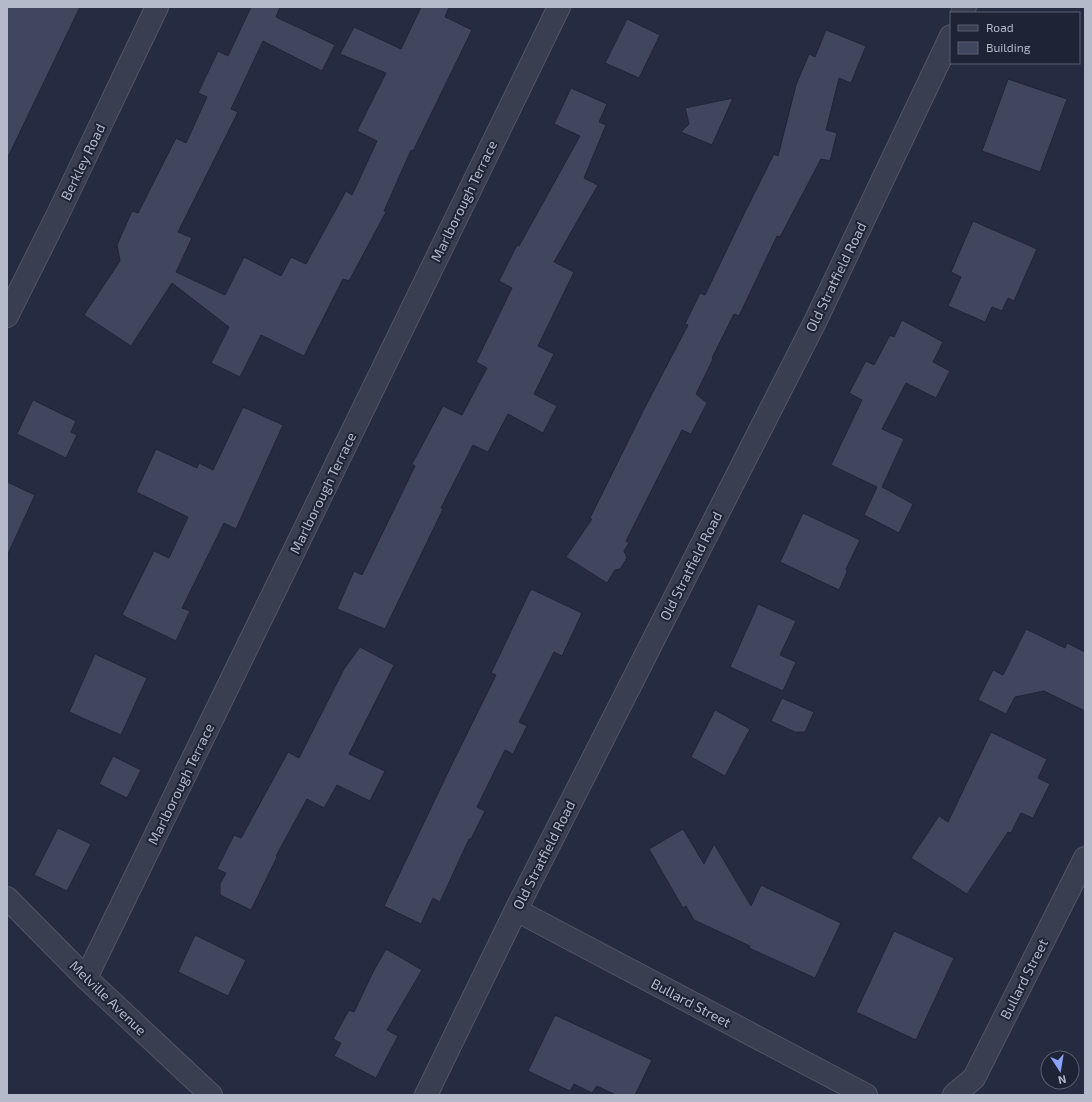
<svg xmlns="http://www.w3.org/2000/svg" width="1092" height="1102" font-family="'Exo 2',sans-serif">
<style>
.building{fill:#3f465e;stroke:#202537}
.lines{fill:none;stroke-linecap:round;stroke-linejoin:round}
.minor-casing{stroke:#515667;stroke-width:24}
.tertiary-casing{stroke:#515667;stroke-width:24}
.minor{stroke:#393e50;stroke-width:22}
.tertiary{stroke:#393e50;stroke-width:22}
.labels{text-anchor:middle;stroke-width:4;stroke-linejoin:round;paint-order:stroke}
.street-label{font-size:14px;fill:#b5baca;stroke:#1e2335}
</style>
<rect width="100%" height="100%" fill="#252b40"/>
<path class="building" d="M 7,7 L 80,7 L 7,159 Z
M 251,7 L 280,7 L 276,17 L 335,45 L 322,71 L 263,41 L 231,109 L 238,112 L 178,232 L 192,238 L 176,272 L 225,295 L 244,257 L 281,276 L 291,257 L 306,264 L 346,191 L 352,195 L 377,141 L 357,131 L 386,73 L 340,54 L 354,27 L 401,49 L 421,7 L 449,7 L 445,17 L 472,30 L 413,151 L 411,150 L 384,211 L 386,212 L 349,281 L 343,279 L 304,356 L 261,335 L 240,377 L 211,363 L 229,327 L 172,283 L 131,346 L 84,315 L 120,261 L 117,245 L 132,211 L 138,213 L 176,138 L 186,143 L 207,97 L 198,93 L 210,68 L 218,51 L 228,56 Z
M 627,19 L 660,35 L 639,78 L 605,63 Z
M 826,30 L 866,46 L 851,83 L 839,78 L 826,130 L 837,133 L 830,161 L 821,159 L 780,237 L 777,236 L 739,316 L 734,314 L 712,358 L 713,359 L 696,394 L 707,403 L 691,434 L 682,430 L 626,541 L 629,543 L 624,551 L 627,558 L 620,569 L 615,570 L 607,583 L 566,557 L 592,519 L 590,518 L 643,411 L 688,325 L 685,324 L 700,293 L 705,295 L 742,218 L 774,154 L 778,156 L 796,85 L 809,54 L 815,57 Z
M 1008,79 L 1067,99 L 1040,172 L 982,151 Z
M 571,88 L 607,104 L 599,122 L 606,125 L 584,178 L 598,185 L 554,262 L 574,272 L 538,346 L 554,354 L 534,394 L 557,406 L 543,433 L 508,414 L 488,452 L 473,445 L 441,508 L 443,509 L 385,629 L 337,609 L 354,571 L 362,575 L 415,466 L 412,464 L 443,406 L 462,415 L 487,368 L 476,362 L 512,288 L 499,281 L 517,245 L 519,246 L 580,136 L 554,124 Z
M 733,98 L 712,145 L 681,132 L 689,124 L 685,108 Z
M 973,221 L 1037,249 L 1014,301 L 1008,298 L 1002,311 L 992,307 L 985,322 L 948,306 L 961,277 L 951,272 Z
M 902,320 L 943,342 L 933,362 L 950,371 L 936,398 L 906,383 L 882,429 L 904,439 L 882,487 L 913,504 L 899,533 L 864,515 L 877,487 L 831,465 L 862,400 L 849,393 L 866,361 L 874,365 L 890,335 L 894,337 Z
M 33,400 L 76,421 L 71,432 L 77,435 L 66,458 L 17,434 Z
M 243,407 L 283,425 L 236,529 L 224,523 L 182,608 L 190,611 L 176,641 L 122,615 L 154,551 L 169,558 L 188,517 L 136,492 L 156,449 L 197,468 L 199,463 L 213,470 Z
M 7,482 L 35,495 L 7,556 Z
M 803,513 L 860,540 L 846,569 L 847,572 L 839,590 L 780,562 Z
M 531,589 L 582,613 L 562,656 L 554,652 L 519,722 L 527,726 L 513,754 L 505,750 L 477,807 L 485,811 L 471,839 L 469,839 L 440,902 L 433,898 L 421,924 L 384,906 L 452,764 L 496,675 L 491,673 Z
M 758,604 L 796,621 L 780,655 L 796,662 L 783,691 L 730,667 Z
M 1026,629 L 1065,648 L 1067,643 L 1085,652 L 1085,711 L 1044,691 L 1015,697 L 1006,714 L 978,700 L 993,670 L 1003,675 Z
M 360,647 L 394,665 L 349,754 L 385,771 L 370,801 L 337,785 L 324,808 L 307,799 L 276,856 L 277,857 L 251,910 L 220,895 L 220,884 L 226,873 L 217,869 L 234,835 L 241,838 L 288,752 L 299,758 L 344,669 Z
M 95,654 L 147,678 L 121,735 L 69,712 Z
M 782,698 L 814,712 L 805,732 L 795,732 L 771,721 Z
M 715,710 L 750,729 L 725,776 L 691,757 Z
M 991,732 L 1047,759 L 1038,778 L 1050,784 L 1033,818 L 1021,813 L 1011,833 L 1008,832 L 967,894 L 911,858 L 939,816 L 948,822 Z
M 113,756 L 141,770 L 127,798 L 99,784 Z
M 58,828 L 91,844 L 67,891 L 34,875 Z
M 683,829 L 704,864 L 714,844 L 751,906 L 761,885 L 841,923 L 815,978 L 749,948 L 750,946 L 694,920 L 686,906 L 683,908 L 649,849 Z
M 894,931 L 954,958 L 916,1040 L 856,1012 Z
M 195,935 L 246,960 L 228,996 L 178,972 Z
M 386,949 L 422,970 L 387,1030 L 398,1036 L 376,1078 L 334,1056 L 341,1043 L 333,1039 L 349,1010 L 354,1012 L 374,970 Z
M 555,1015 L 652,1060 L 635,1095 L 616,1095 L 597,1086 L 592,1093 L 574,1084 L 570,1091 L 528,1071 Z"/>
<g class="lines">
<defs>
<path id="minor" d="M 962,13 L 965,7
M 7,316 L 58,214 L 157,7
M 516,910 L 866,1095
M 86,978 L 559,7
M 426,1095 L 516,910 L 815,322 L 951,36
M 954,1095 L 974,1078 L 1085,858"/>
<path id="tertiary" d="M 7,898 L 86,978 L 211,1095"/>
</defs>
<use href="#minor" class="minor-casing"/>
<use href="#tertiary" class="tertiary-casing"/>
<use href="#minor" class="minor"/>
<use href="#tertiary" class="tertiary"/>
</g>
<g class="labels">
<g class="street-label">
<text transform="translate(83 162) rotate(-64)" y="5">Berkley Road</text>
<text transform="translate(464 201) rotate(-64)" y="5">Marlborough Terrace</text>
<text transform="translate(836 277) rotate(-64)" y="5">Old Stratfield Road</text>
<text transform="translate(323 493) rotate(-64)" y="5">Marlborough Terrace</text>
<text transform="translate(691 566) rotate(-63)" y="5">Old Stratfield Road</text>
<text transform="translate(181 784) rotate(-64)" y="5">Marlborough Terrace</text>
<text transform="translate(544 855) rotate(-63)" y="5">Old Stratfield Road</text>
<text transform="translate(1024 979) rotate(-63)" y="5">Bullard Street</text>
<text transform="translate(108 998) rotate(44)" y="5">Melville Avenue</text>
<text transform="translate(691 1003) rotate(28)" y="5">Bullard Street</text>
</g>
</g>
<rect width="1092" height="1102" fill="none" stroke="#b5baca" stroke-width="16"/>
<rect x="950" y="12" width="130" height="52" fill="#1e2335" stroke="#5a5f71"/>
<rect x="958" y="25" width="20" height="6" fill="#393e50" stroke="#5a5f71"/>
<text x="986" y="32" font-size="12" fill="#b5baca">Road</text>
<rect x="958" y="42" width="20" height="12" fill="#3f465e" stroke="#5a5f71"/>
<text x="986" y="52" font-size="12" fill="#b5baca">Building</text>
<g transform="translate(1060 1070) rotate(168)"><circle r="19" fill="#1e2335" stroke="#5a5f71"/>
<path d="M0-3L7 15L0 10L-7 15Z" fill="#8ca2f9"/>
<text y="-6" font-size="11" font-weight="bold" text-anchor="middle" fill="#b5baca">N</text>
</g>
</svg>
